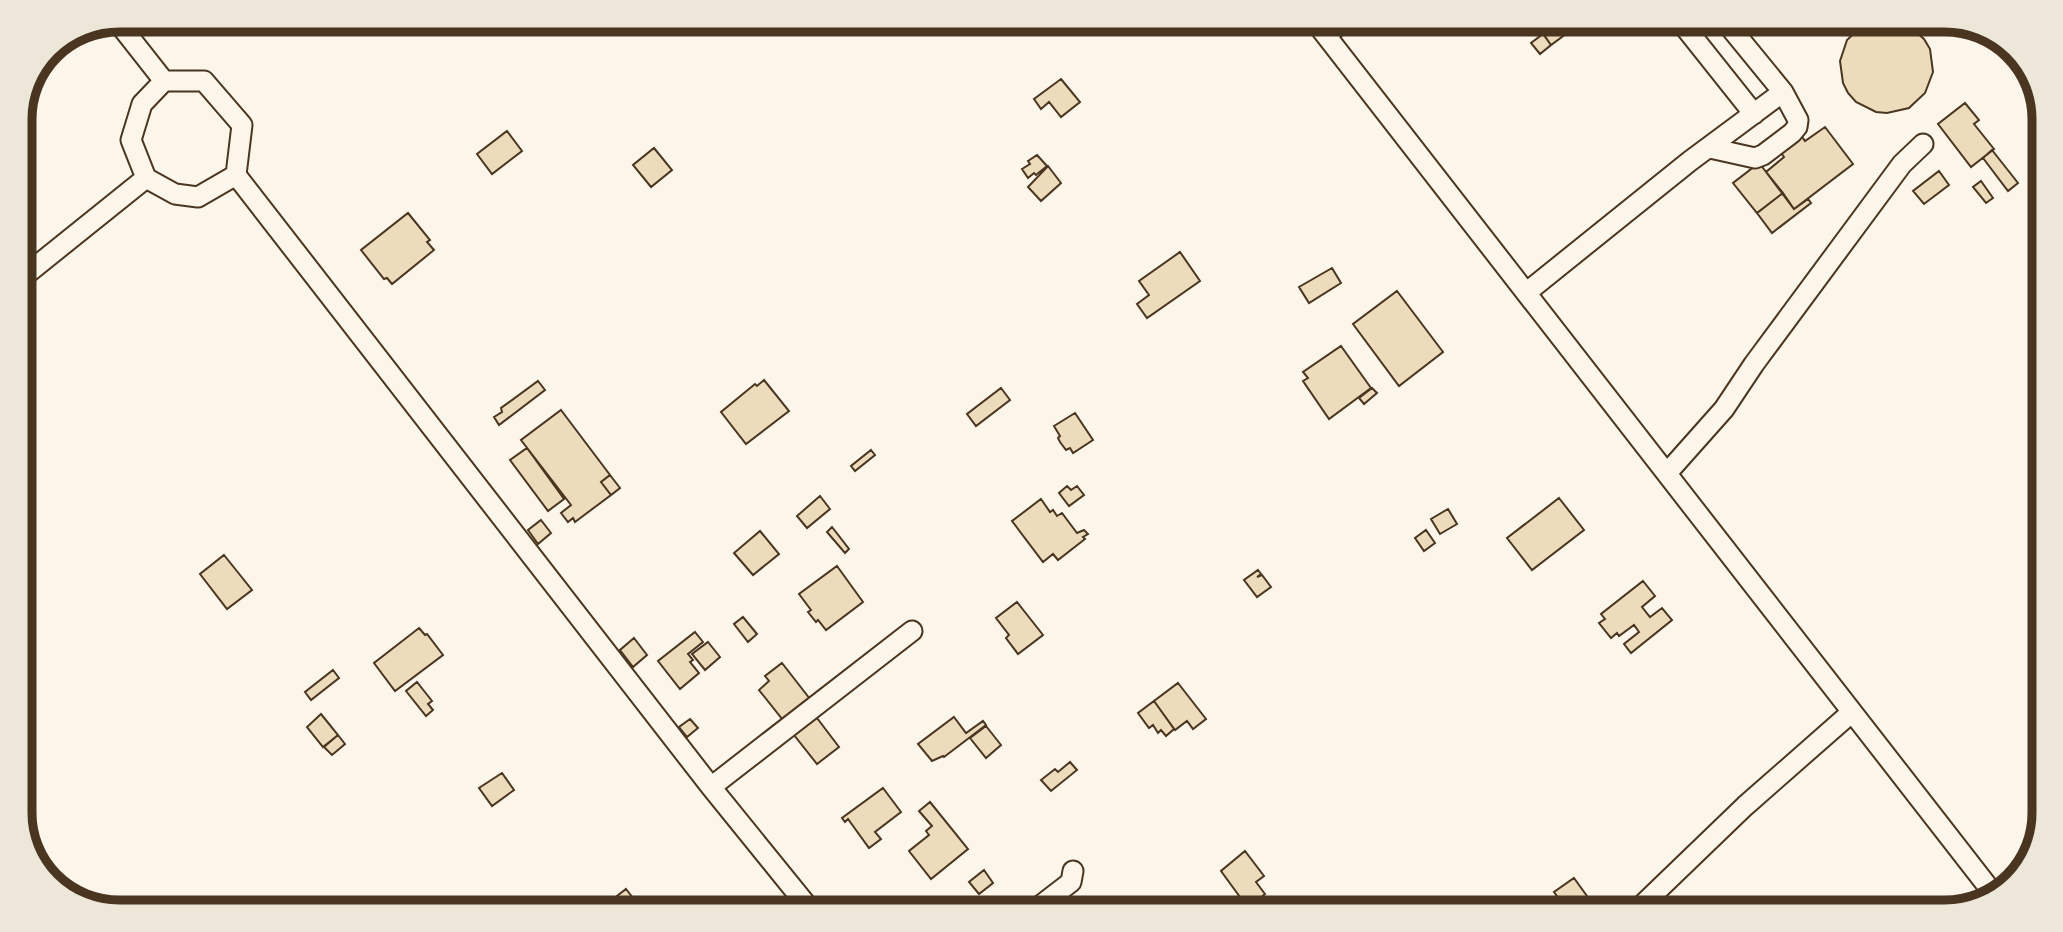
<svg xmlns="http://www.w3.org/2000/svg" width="2063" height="932" font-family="'DM Sans',sans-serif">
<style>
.building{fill:#ecdcbc;stroke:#4a3520;stroke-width:2}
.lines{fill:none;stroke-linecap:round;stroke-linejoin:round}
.minor-casing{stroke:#4a3520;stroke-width:23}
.minor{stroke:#fbf6e9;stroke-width:19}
.rim{fill:none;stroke:#4a3520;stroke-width:9}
</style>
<rect width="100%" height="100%" fill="#fbf6e9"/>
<path class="building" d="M 1552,25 L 1566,25 L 1570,31 L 1551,45 L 1542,32 Z
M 1862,26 L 1910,27 L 1924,39 L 1930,49 L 1933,72 L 1925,93 L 1909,108 L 1887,113 L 1876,112 L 1856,102 L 1848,93 L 1843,83 L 1840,61 L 1847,40 Z
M 1543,34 L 1551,45 L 1540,54 L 1531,43 Z
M 1061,79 L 1080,102 L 1061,117 L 1049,102 L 1041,109 L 1034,99 Z
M 1965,103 L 1979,120 L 1974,124 L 1994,149 L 1971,167 L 1938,124 Z
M 1825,127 L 1853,164 L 1794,209 L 1766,172 L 1784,157 L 1779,150 L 1800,134 L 1805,141 Z
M 507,131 L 522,151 L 492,174 L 477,154 Z
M 654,148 L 672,170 L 651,187 L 633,165 Z
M 1992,150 L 2018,183 L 2008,191 L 1983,158 Z
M 1037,155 L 1047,166 L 1036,175 L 1034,173 L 1028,178 L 1022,169 L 1030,164 L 1028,161 Z
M 1759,163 L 1783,193 L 1757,213 L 1733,183 Z
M 1048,166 L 1061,183 L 1041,201 L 1028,187 Z
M 1939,171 L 1949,185 L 1924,204 L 1913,191 Z
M 1981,181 L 1993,198 L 1986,203 L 1973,187 Z
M 1783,193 L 1794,209 L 1808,199 L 1811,203 L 1772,233 L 1757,213 Z
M 408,213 L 430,240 L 427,242 L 434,250 L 392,284 L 387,278 L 384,279 L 361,250 Z
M 1180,252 L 1200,281 L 1147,318 L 1137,304 L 1149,295 L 1139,281 Z
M 1332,268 L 1341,283 L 1309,303 L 1299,287 Z
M 1397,291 L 1443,352 L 1399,386 L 1353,324 Z
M 1341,346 L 1371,388 L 1329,419 L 1303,381 L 1308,378 L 1303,372 Z
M 764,380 L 789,411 L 746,444 L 721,412 L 755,384 L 757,386 Z
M 538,381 L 545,390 L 499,425 L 494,417 L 502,412 L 501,408 Z
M 1001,388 L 1010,400 L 976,426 L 967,414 Z
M 1372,388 L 1377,393 L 1364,404 L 1359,398 Z
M 561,410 L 610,475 L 601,482 L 611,495 L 575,522 L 573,518 L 568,522 L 561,513 L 571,505 L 521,440 Z
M 1075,413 L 1093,440 L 1073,453 L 1070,448 L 1066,450 L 1060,442 L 1058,438 L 1060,436 L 1054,426 Z
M 527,448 L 564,499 L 548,511 L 510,460 Z
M 871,450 L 875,455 L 855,471 L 851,466 Z
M 610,475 L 620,488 L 611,495 L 601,482 Z
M 1067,486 L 1071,490 L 1077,486 L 1084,495 L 1069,506 L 1059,493 Z
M 820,496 L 830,509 L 807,528 L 797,516 Z
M 1559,498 L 1584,530 L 1532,570 L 1507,538 Z
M 1041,499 L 1050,512 L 1053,510 L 1057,516 L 1062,513 L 1077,533 L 1084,530 L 1088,534 L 1083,537 L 1085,539 L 1058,560 L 1053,554 L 1043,562 L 1012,521 Z
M 1448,509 L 1457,524 L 1440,534 L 1431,519 Z
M 541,520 L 551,533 L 538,544 L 528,530 Z
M 832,527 L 849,549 L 845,553 L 827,532 Z
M 1426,530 L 1435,543 L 1424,551 L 1415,538 Z
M 760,531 L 779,554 L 753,575 L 734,553 Z
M 224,555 L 252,590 L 227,609 L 200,574 Z
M 837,566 L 863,602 L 826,630 L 818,620 L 816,622 L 808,612 L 811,610 L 799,594 Z
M 1258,570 L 1261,574 L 1257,577 L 1262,575 L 1271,587 L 1257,597 L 1244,580 Z
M 1643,581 L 1655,596 L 1642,607 L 1650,617 L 1662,608 L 1672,620 L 1631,653 L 1624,644 L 1639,632 L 1634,625 L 1619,636 L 1617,633 L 1611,638 L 1599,623 L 1605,619 L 1601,614 Z
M 1017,602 L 1043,635 L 1018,654 L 1006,638 L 1009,635 L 996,618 Z
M 743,617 L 757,634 L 748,642 L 734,624 Z
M 419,628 L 425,635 L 427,634 L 443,655 L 395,691 L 374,663 Z
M 695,632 L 703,642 L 688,654 L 693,660 L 690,662 L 699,673 L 680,689 L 658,661 Z
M 634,638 L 647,655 L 633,667 L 620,650 Z
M 708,642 L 720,657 L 705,670 L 692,654 Z
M 782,663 L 810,699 L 783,720 L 759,690 L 769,681 L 765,676 Z
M 333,670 L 339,678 L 311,700 L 305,692 Z
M 417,682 L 432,701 L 428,704 L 433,710 L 426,716 L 406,691 Z
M 1178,683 L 1206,719 L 1193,729 L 1187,721 L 1175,730 L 1154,701 Z
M 1154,701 L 1174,729 L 1166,736 L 1161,730 L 1158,733 L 1153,725 L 1149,728 L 1138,713 Z
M 321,714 L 338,735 L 323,747 L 307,727 Z
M 954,717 L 966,733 L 983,721 L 986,725 L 944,757 L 943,756 L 932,761 L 918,744 Z
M 817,718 L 839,747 L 817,764 L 794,735 Z
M 690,719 L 698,728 L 687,737 L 679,727 Z
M 986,726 L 1001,745 L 986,758 L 970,738 Z
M 338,735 L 345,744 L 332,755 L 324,747 Z
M 1070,762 L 1077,770 L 1051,791 L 1041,780 L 1055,769 L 1058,772 Z
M 502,773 L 514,790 L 492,806 L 479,788 Z
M 883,788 L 901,812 L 875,832 L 881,839 L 869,848 L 848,819 L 845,822 L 842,818 Z
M 930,802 L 968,849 L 931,879 L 909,851 L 929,835 L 926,831 L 932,826 L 919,811 Z
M 1245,851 L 1264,876 L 1256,882 L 1265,894 L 1248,908 L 1221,871 Z
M 984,870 L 993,883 L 979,894 L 969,882 Z
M 1574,878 L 1592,903 L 1581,911 L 1568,911 L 1554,892 Z
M 626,889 L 640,907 L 611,907 L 608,903 Z"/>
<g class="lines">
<defs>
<path id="minor" d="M 116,20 L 164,81
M 1317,24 L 1996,897
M 1684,26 L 1754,114
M 1326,35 L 1340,24
M 164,81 L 204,81 L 242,125 L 236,175 L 198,197 L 175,194 L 146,178 L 131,140 L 142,104 Z
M 1710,148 L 1755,158 L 1763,155 L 1792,133 L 1797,127 L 1798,120 L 1783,92 L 1729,26
M 236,175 L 711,787 L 809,908
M 19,280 L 146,178
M 1527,292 L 1690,161 L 1783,92
M 1668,472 L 1724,409 L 1754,364 L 1902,164 L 1923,144
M 711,787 L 912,631
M 1036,909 L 1071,882 L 1073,871
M 1636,911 L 1745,806 L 1852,712"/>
</defs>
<use href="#minor" class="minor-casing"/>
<use href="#minor" class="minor"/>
</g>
<path d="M0 0H2063V932H0ZM119 32H1945A87 87 0 0 1 2032 119V813A87 87 0 0 1 1945 900H119A87 87 0 0 1 32 813V119A87 87 0 0 1 119 32Z" fill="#ede7d9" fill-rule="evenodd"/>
<path class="rim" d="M119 32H1945A87 87 0 0 1 2032 119V813A87 87 0 0 1 1945 900H119A87 87 0 0 1 32 813V119A87 87 0 0 1 119 32Z"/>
</svg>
